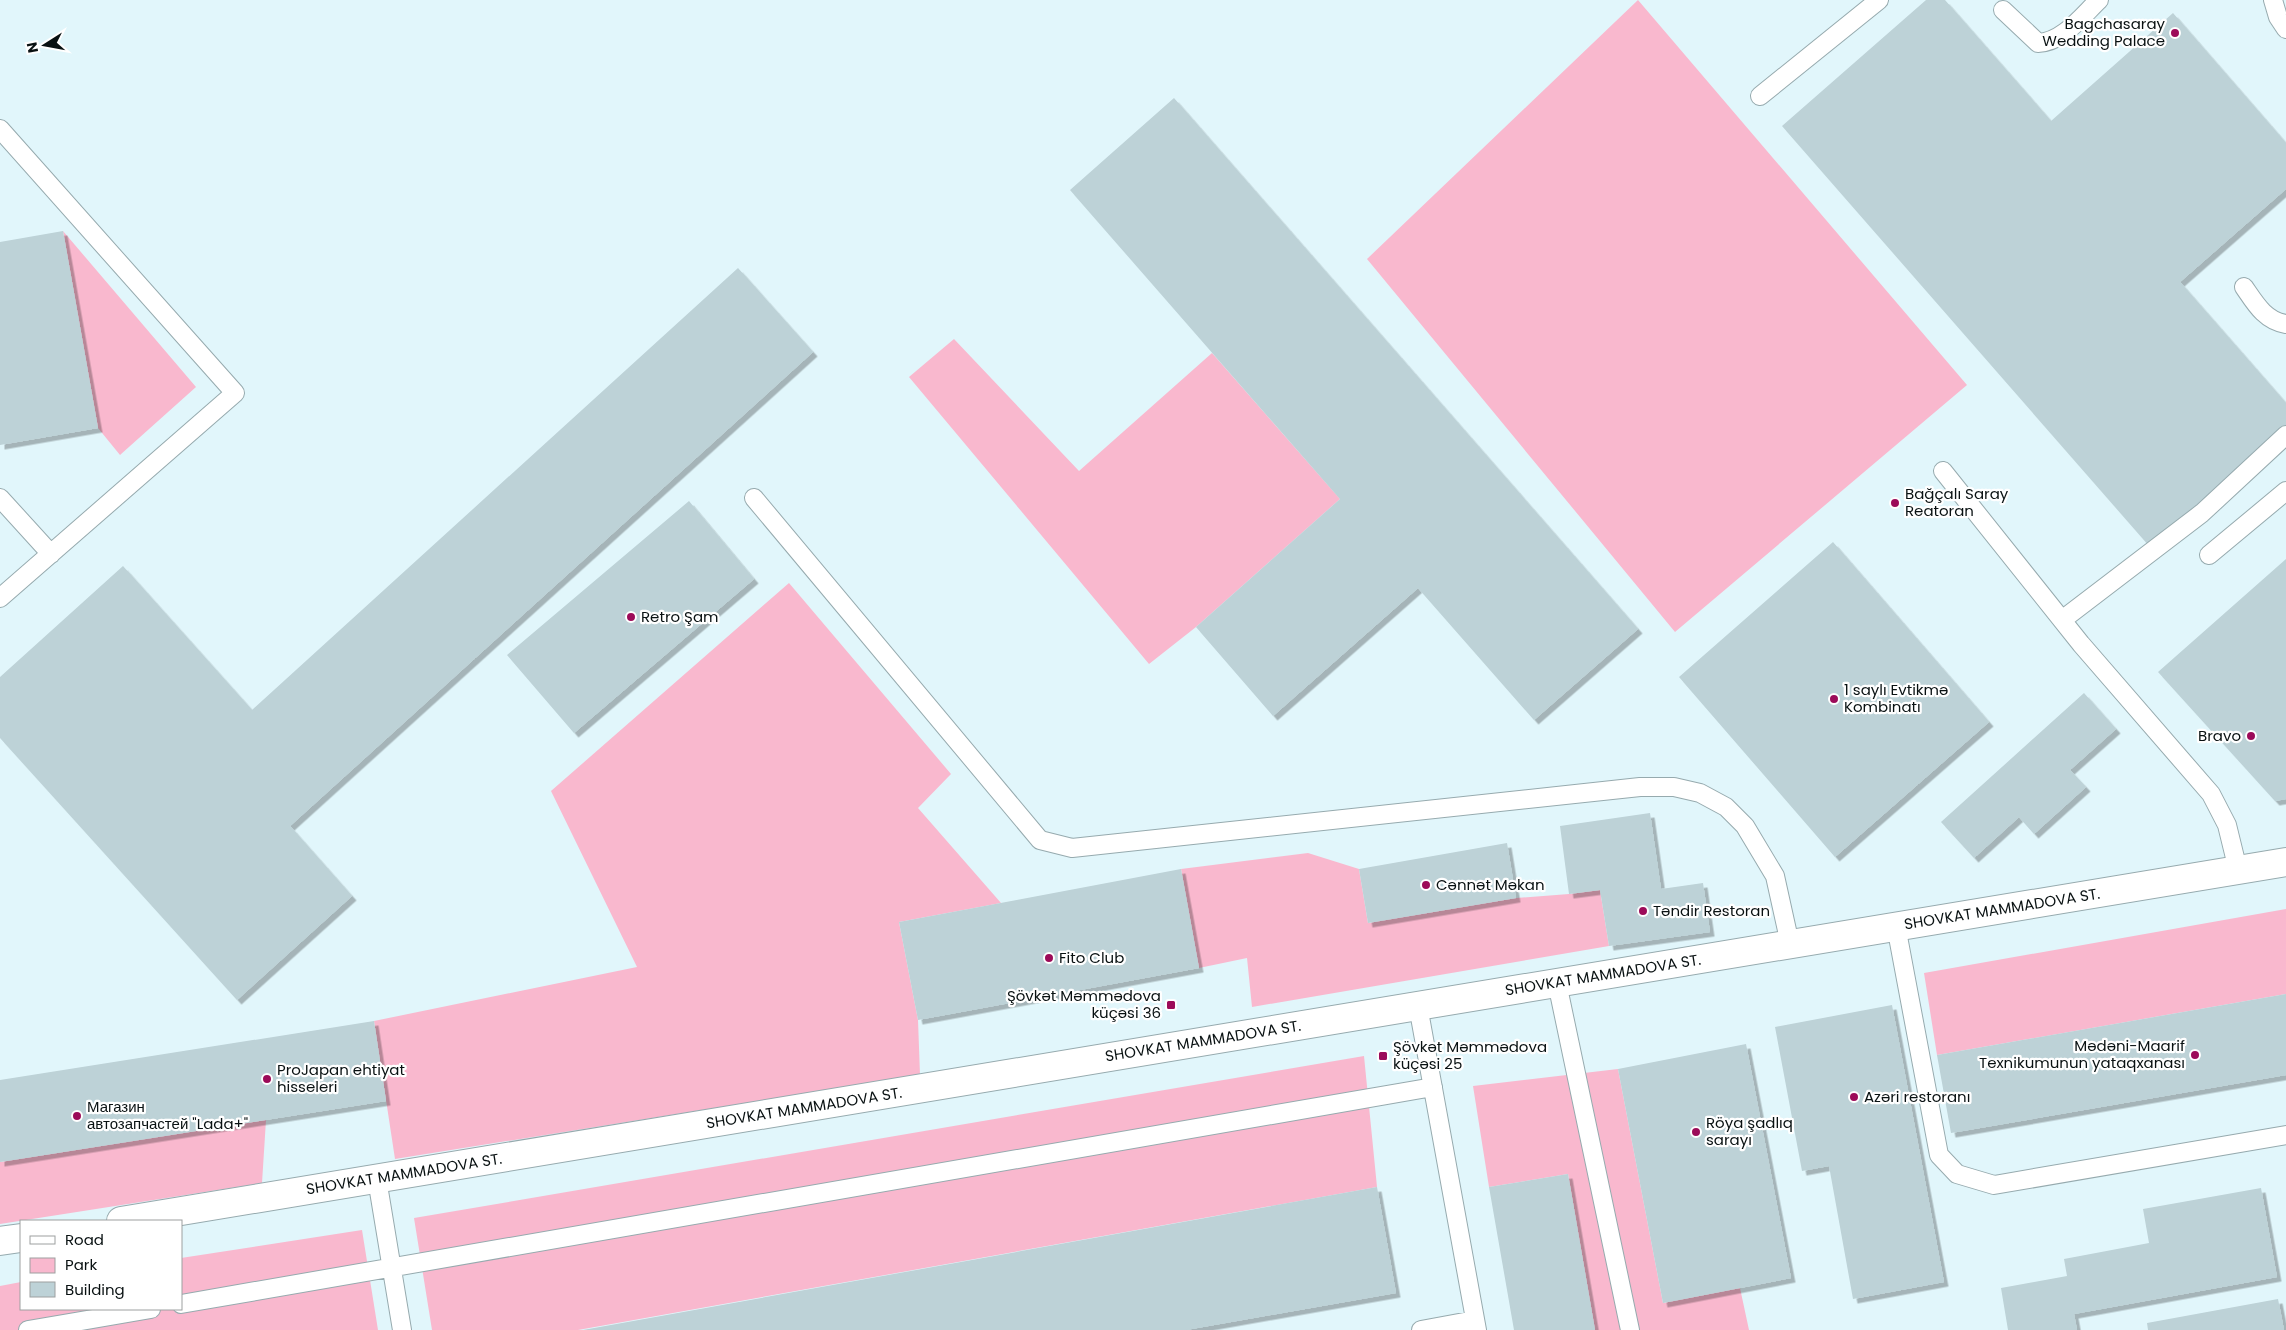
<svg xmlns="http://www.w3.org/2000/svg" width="2286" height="1330" font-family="Poppins,sans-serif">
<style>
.green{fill:#f9b8ce}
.building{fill:#bdd2d7;filter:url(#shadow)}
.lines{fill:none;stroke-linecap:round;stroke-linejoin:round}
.lane-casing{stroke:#96aaae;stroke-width:20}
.secondary-casing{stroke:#96aaae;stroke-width:30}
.lane{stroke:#fff;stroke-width:18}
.secondary{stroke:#fff;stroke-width:28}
.poi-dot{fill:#9c0b59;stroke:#fff;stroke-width:2}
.labels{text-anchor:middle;stroke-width:4.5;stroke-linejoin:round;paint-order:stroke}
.poi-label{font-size:15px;fill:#091112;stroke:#fff;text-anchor:start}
.street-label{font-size:15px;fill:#091112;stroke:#fff}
</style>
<defs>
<filter id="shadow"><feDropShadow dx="4.5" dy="4.5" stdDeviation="0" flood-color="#0004"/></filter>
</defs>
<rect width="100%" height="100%" fill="#e1f6fb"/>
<path class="green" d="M 1638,0 L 1967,385 L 1675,632 L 1367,259 Z
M 63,231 L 196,387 L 120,455 L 98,428 Z
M 954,339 L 1079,471 L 1212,353 L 1340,499 L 1196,627 L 1149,664 L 909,377 Z
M 789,583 L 951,774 L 918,808 L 1001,903 L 899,922 L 918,1020 L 920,1075 L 395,1159 L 374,1021 L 637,967 L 551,791 Z
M 1308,853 L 1359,869 L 1368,923 L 1516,898 L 1569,894 L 1600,890 L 1609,946 L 1252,1007 L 1247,958 L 1199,968 L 1181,869 Z
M 2286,909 L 2286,994 L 1937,1055 L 1924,973 Z
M 1364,1056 L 1377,1187 L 578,1330 L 432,1330 L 414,1218 Z
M 1618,1069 L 1663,1303 L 1740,1288 L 1749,1330 L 1595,1330 L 1568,1174 L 1489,1187 L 1473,1086 Z
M 266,1120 L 262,1183 L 0,1224 L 0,1162 Z
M 362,1230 L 378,1330 L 0,1330 L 0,1286 L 21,1282 L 21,1309 L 181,1309 L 181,1258 Z"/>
<path class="building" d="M 1926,0 L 1945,0 L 2051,121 L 2173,13 L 2286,143 L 2286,189 L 2180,282 L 2286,403 L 2286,427 L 2150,547 L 1782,126 Z
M 1174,98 L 1638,629 L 1534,720 L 1418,588 L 1273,716 L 1196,627 L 1340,499 L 1070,190 Z
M 63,231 L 98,428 L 0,445 L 0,242 Z
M 738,268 L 813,352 L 290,826 L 352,896 L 237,1000 L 0,738 L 0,677 L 123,566 L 252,710 Z
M 689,501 L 754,579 L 574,733 L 507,655 Z
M 1833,542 L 1989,722 L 1835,857 L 1679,677 Z
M 2286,559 L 2286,799 L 2275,801 L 2158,672 Z
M 2084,693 L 2116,729 L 2070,770 L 2086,787 L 2034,834 L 2019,817 L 1974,858 L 1941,822 Z
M 1650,813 L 1661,889 L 1703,883 L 1710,932 L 1609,946 L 1600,890 L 1569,894 L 1560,826 Z
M 1507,843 L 1516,898 L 1368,923 L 1359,869 Z
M 1181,869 L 1199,968 L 918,1020 L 899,922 Z
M 2286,994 L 2286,1075 L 1951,1133 L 1937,1055 Z
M 1892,1005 L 1944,1282 L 1853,1299 L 1829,1166 L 1802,1171 L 1775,1027 Z
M 374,1021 L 386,1101 L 0,1162 L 0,1080 Z
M 1746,1044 L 1791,1278 L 1663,1303 L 1618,1069 Z
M 1568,1174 L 1595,1330 L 1514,1330 L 1489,1187 Z
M 1377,1187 L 1396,1293 L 1186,1330 L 583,1330 Z
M 2261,1188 L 2277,1277 L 2074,1314 L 2077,1330 L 2008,1330 L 2001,1288 L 2067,1276 L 2064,1259 L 2149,1243 L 2143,1209 Z
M 2278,1299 L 2284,1330 L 2148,1330 L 2147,1323 Z"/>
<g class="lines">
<defs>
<path id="lane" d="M 2273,0 L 2278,17 L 2286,29
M 2003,10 L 2038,43 C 2063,42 2082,16 2099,0
M 1760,96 L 1879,0
M 0,129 L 235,393 L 0,598
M 2244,287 C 2255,303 2265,321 2286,324
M 1943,471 L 2081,644 L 2211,794 L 2227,825 L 2238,870
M 0,498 L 51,554
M 754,498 L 1040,840 L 1072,848 L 1640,787 L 1674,787 L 1700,793 L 1726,807 L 1745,826 L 1775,876 L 1790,944
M 2209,555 L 2286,491
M 2062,620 L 2202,513 L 2286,435
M 1896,926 L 1939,1155 L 1957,1174 L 1994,1185 L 2286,1135
M 1557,983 L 1630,1330
M 1418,1006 L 1477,1330
M 377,1179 L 402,1330
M 181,1304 L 1433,1087
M 28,1330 L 151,1309
M 1421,1330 L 1475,1320"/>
<path id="secondary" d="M 121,1221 L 2286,862
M 0,1241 L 21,1238"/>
</defs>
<use href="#lane" class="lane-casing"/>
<use href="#secondary" class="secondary-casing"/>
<use href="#lane" class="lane"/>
<use href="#secondary" class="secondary"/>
</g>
<g class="poi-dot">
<circle cx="2175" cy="33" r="5"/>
<circle cx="1895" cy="503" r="5"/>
<circle cx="631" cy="617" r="5"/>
<circle cx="1834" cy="699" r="5"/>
<circle cx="2251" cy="736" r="5"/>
<circle cx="1426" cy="885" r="5"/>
<circle cx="1643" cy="911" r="5"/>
<circle cx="1049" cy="958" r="5"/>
<rect x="1166" y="1000" width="10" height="10" rx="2.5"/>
<circle cx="2195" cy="1055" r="5"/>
<rect x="1378" y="1051" width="10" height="10" rx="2.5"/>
<circle cx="267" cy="1079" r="5"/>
<circle cx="1854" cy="1097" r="5"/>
<circle cx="77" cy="1116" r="5"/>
<circle cx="1696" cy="1132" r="5"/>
</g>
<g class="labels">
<g class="poi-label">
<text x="2165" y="29" text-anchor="end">Bagchasaray<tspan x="2165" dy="17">Wedding Palace</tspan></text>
<text x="1905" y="499">Bağçalı Saray<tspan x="1905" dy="17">Reatoran</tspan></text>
<text x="641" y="622">Retro Şam</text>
<text x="1844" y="695">1 saylı Evtikmə<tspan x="1844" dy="17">Kombinatı</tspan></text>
<text x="2241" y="741" text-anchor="end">Bravo</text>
<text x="1436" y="890">Cənnət Məkan</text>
<text x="1653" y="916">Təndir Restoran</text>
<text x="1059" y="963">Fito Club</text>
<text x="1161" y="1001" text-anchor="end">Şövkət Məmmədova<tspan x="1161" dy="17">küçəsi 36</tspan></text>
<text x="2185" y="1051" text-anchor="end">Mədəni-Maarif<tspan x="2185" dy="17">Texnikumunun yataqxanası</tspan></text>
<text x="1393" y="1052">Şövkət Məmmədova<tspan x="1393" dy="17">küçəsi 25</tspan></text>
<text x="277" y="1075">ProJapan ehtiyat<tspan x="277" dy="17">hisseleri</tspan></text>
<text x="1864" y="1102">Azəri restoranı</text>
<text x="87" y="1112">Магазин<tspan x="87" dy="17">автозапчастей "Lada+"</tspan></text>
<text x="1706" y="1128">Röya şadlıq<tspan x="1706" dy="17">sarayı</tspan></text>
</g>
<g class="street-label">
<text transform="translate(2002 909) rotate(-9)" y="5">SHOVKAT MAMMADOVA ST.</text>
<text transform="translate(1603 975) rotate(-9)" y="5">SHOVKAT MAMMADOVA ST.</text>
<text transform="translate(1203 1041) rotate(-9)" y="5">SHOVKAT MAMMADOVA ST.</text>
<text transform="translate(804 1108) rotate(-9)" y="5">SHOVKAT MAMMADOVA ST.</text>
<text transform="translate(404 1174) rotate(-9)" y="5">SHOVKAT MAMMADOVA ST.</text>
</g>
</g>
<rect x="20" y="1220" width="162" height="90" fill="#ffffff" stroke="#9da0a0"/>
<rect x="30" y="1236" width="25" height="8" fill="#ffffff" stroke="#9da0a0"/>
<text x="65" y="1245" font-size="15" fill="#091112">Road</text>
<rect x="30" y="1258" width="25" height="15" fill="#f9b8ce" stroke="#9da0a0"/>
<text x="65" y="1270" font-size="15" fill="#091112">Park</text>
<rect x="30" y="1282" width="25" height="15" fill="#bdd2d7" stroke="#9da0a0"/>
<text x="65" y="1295" font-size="15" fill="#091112">Building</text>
<g transform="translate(45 45) rotate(259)" stroke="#ffffff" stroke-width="4" paint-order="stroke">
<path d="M0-4L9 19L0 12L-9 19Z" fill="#091112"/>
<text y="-8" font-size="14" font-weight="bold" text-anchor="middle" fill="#091112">N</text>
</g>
</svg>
